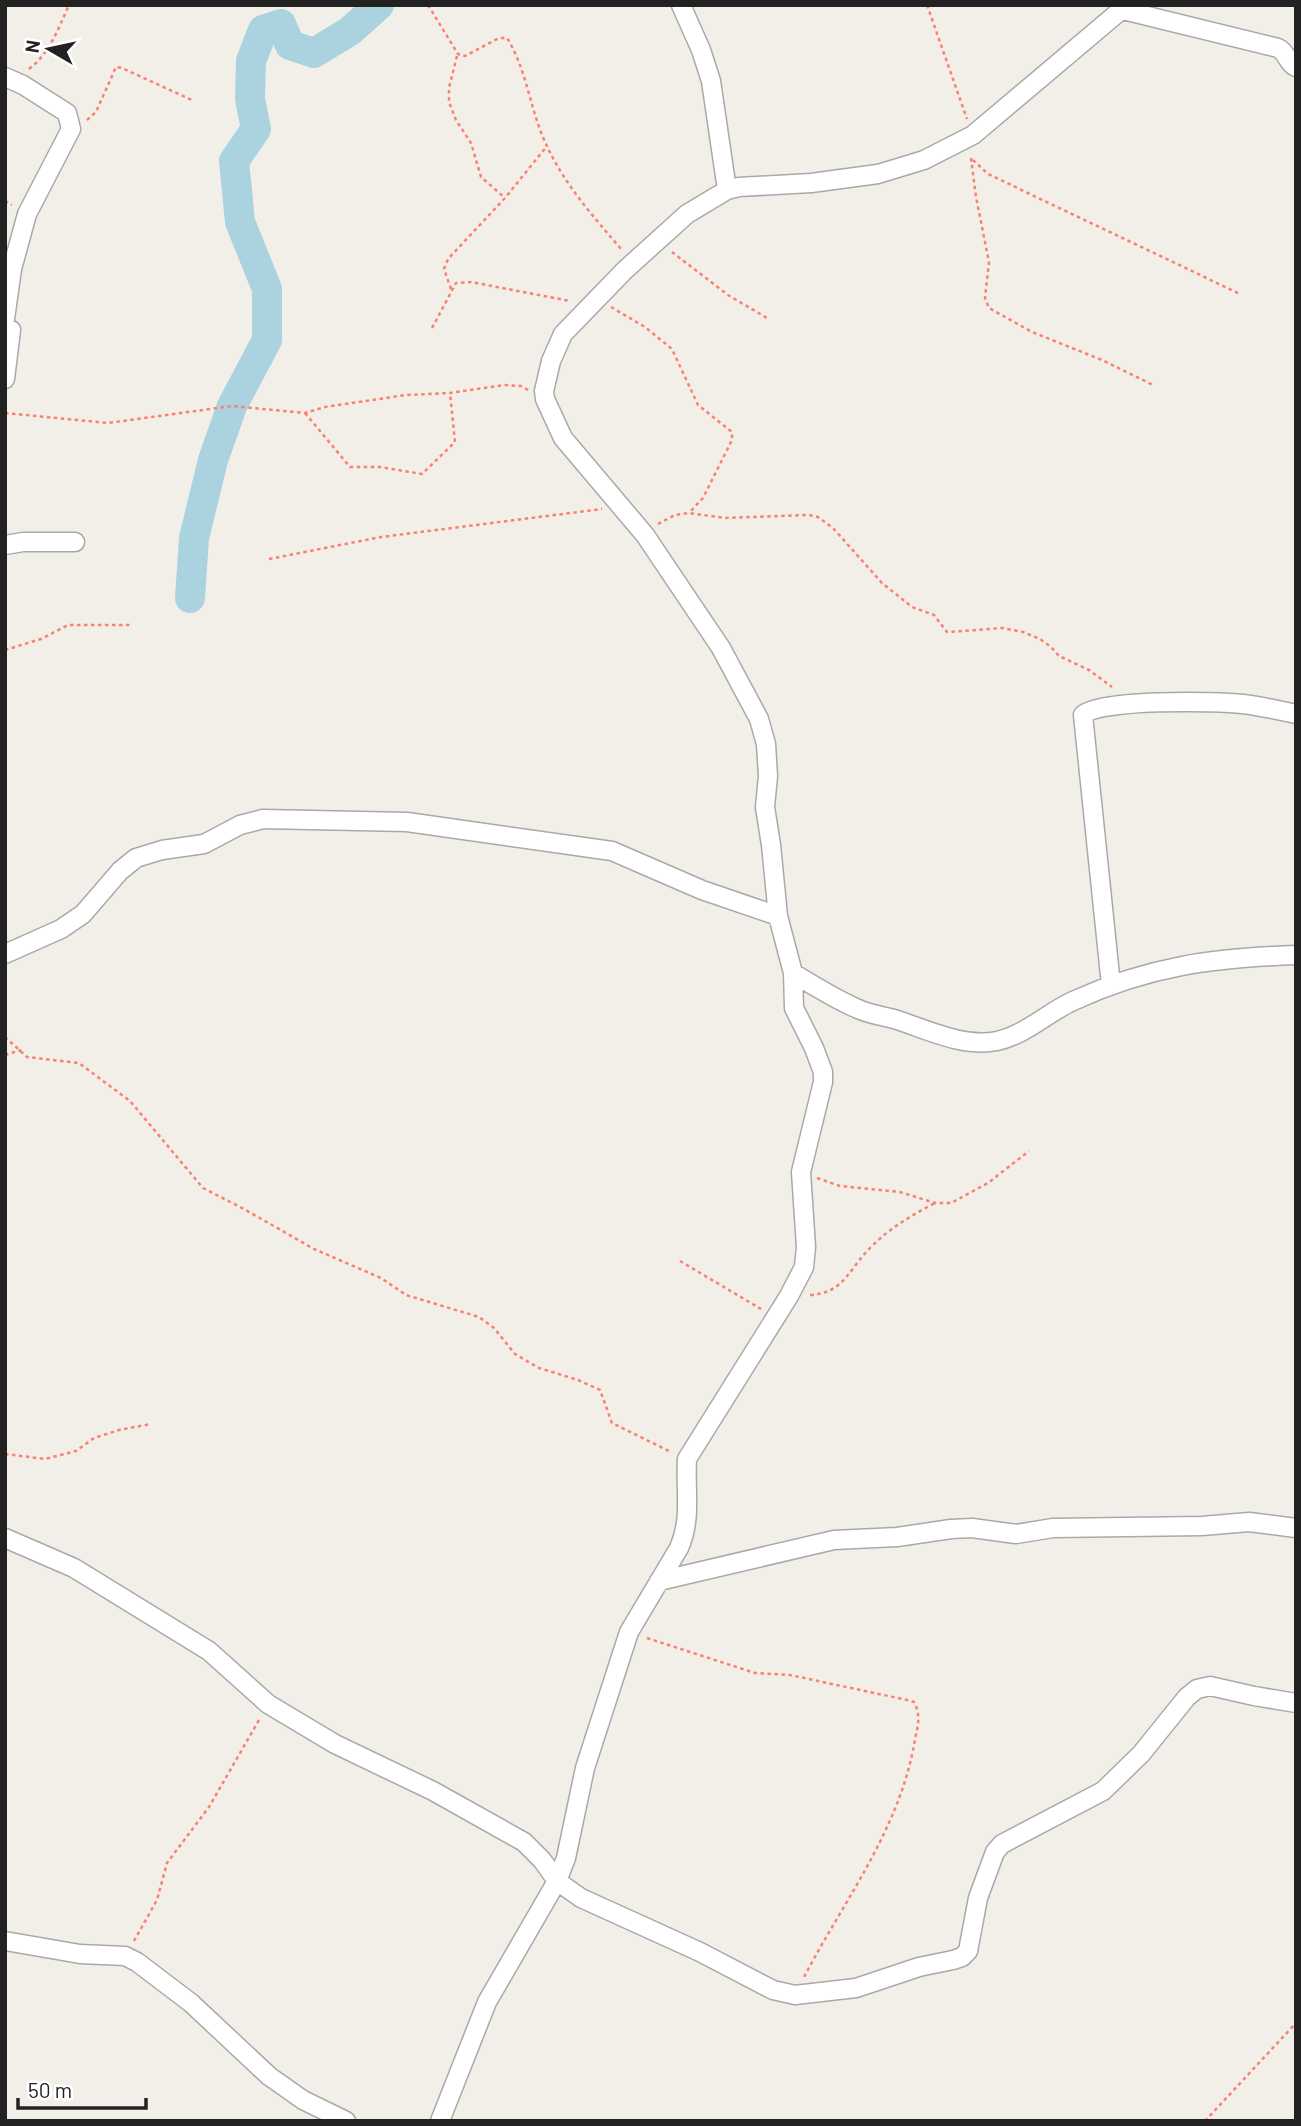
<svg xmlns="http://www.w3.org/2000/svg" width="1301" height="2126" font-family="Barlow,sans-serif">
<style>
.lines{fill:none;stroke-linecap:round;stroke-linejoin:round}
.river{stroke:#aad3df;stroke-width:30}
.street-casing{stroke:#a9a9a9;stroke-width:21}
.path{stroke:#fa8072;stroke-width:2.5;stroke-dasharray:3.5 3.5;stroke-linecap:butt}
.street{stroke:#fff;stroke-width:18}
</style>
<rect width="100%" height="100%" fill="#f2efe9"/>
<g class="lines">
<path class="river" d="M 190,598 L 194,538 L 213,460 L 232,406 L 267,340 L 267,289 L 240,222 L 234,161 L 256,129 L 250,99 L 251,61 L 263,30 L 281,24 L 290,45 L 314,53 L 350,31 L 379,5"/>
<defs>
<path id="street" d="M 681,5 L 701,50 L 711,81 L 727,190
M 1123,10 L 1278,48 C 1287,52 1287,63 1296,67
M 5,77 L 23,85 L 67,113 L 71,129 L 27,214 L 12,269 L 5,319
M 5,327 L 11,330 L 5,379
M 5,545 L 23,542 L 75,542
M 5,954 L 61,929 L 83,914 L 120,871 L 136,858 L 162,850 L 204,844 L 240,825 L 263,819 L 407,822 L 612,851 L 702,890 L 778,916
M 793,973 C 814,986 835,999 858,1009 C 869,1014 882,1016 894,1019 C 926,1029 963,1048 997,1041 C 1025,1035 1047,1013 1073,1001 C 1149,966 1213,958 1296,955
M 1111,985 L 1083,715 C 1096,699 1218,701 1243,704 C 1260,706 1278,710 1296,714
M 5,1538 L 74,1568 L 209,1651 L 268,1704 L 335,1744 L 433,1791 L 524,1842 L 542,1860 L 557,1881 L 581,1898 L 700,1952 L 773,1990 L 795,1995 L 856,1988 L 919,1967 L 953,1960 L 962,1957 L 968,1951 L 978,1898 L 995,1852 L 1002,1844 L 1103,1791 L 1141,1754 L 1187,1697 L 1197,1689 L 1210,1686 L 1254,1696 L 1296,1703
M 659,1581 L 834,1540 L 897,1537 L 951,1529 L 972,1528 L 1016,1534 L 1053,1528 L 1202,1526 L 1249,1522 L 1296,1528
M 5,1941 L 80,1954 L 125,1956 L 137,1962 L 191,2003 L 269,2076 L 303,2100 L 346,2121
M 440,2121 L 487,2002 L 557,1881 L 566,1858 L 585,1768 L 629,1632 L 679,1548 C 692,1519 685,1490 687,1459 L 789,1296 L 804,1267 L 806,1247 L 801,1172 L 823,1082 L 823,1072 L 814,1048 L 794,1008 L 793,973 L 778,916 L 771,845 L 765,807 L 768,776 L 766,744 L 759,719 L 721,648 L 645,535 L 563,438 L 545,399 L 544,391 L 551,361 L 563,334 L 625,270 L 687,214 L 727,190 L 739,187 L 811,183 L 878,174 L 924,160 L 973,135 L 1127,5"/>
</defs>
<use href="#street" class="street-casing"/>
<path class="path" d="M 428,5 L 458,54 L 465,56 L 499,38 L 507,38 C 527,70 530,110 546,144 C 564,184 593,216 621,249
M 927,5 L 967,119
M 457,56 L 449,88 L 449,102 L 456,120 L 471,143 L 481,177 L 505,198
M 29,69 C 50,53 58,29 69,5
M 87,120 L 96,112 L 116,67 L 122,68 L 194,101
M 971,158 L 976,197 L 989,262 L 985,298 L 989,308 L 1032,332 L 1102,360 L 1153,385
M 973,160 L 988,174 L 1238,293
M 5,201 L 12,205
M 672,252 L 728,295 L 767,318
M 451,289 L 444,269 L 448,259 L 505,198 L 547,146
M 611,307 L 645,327 L 672,349 L 698,405 L 732,432 L 732,440 L 703,498 L 689,513
M 432,328 L 456,283 L 471,282 L 570,301
M 5,413 L 108,423 L 232,406 L 305,413 L 325,407 L 406,395 L 450,393 L 504,385 L 521,386 L 528,390
M 305,413 L 350,467 L 380,467 L 422,474 L 455,442 L 450,393
M 658,524 L 675,515 L 689,513 L 725,518 L 809,515 L 818,517 L 833,528 L 882,583 L 912,607 L 934,615 L 947,632 L 1002,628 L 1023,632 L 1040,639 L 1051,647 L 1059,656 L 1089,670 L 1112,687
M 269,559 L 381,537 L 602,509
M 5,650 L 41,639 L 68,625 L 132,625
M 5,1037 L 27,1057 L 79,1063 L 130,1101 L 203,1188 L 244,1209 L 314,1249 L 381,1278 L 406,1295 L 479,1317 L 494,1328 L 515,1354 L 539,1368 L 578,1380 L 600,1390 L 612,1423 L 671,1452
M 5,1055 L 21,1050
M 817,1178 L 840,1186 L 900,1192 L 935,1203 L 951,1203 L 988,1183 L 1029,1151
M 680,1261 L 761,1309
M 810,1295 C 845,1293 849,1268 872,1246 C 890,1228 912,1215 935,1203
M 5,1454 L 45,1459 L 76,1451 L 94,1438 L 119,1430 L 151,1424
M 647,1638 L 755,1673 L 790,1675 L 907,1700 L 914,1702 C 921,1715 918,1726 915,1739 C 901,1827 845,1899 804,1977
M 134,1941 L 157,1900 L 167,1863 L 209,1807 L 259,1720
M 1205,2121 L 1296,2023"/>
<use href="#street" class="street"/>
</g>
<rect width="1301" height="2126" fill="none" stroke="#222222" stroke-width="14"/>
<g transform="translate(49 49) rotate(279)" stroke="#ffffff" stroke-width="5" paint-order="stroke">
<path d="M0-5L12 26L0 18L-12 26Z" fill="#222222"/>
<text y="-10" font-size="19" font-weight="bold" text-anchor="middle" fill="#222222">N</text>
</g>
<path d="M18 2098v10h128v-10" fill="none" stroke="#222222" stroke-width="3.5"/>
<text x="28" y="2098" font-size="21" fill="#222222" stroke="#ffffff" stroke-width="5" paint-order="stroke">50 m</text>
</svg>
